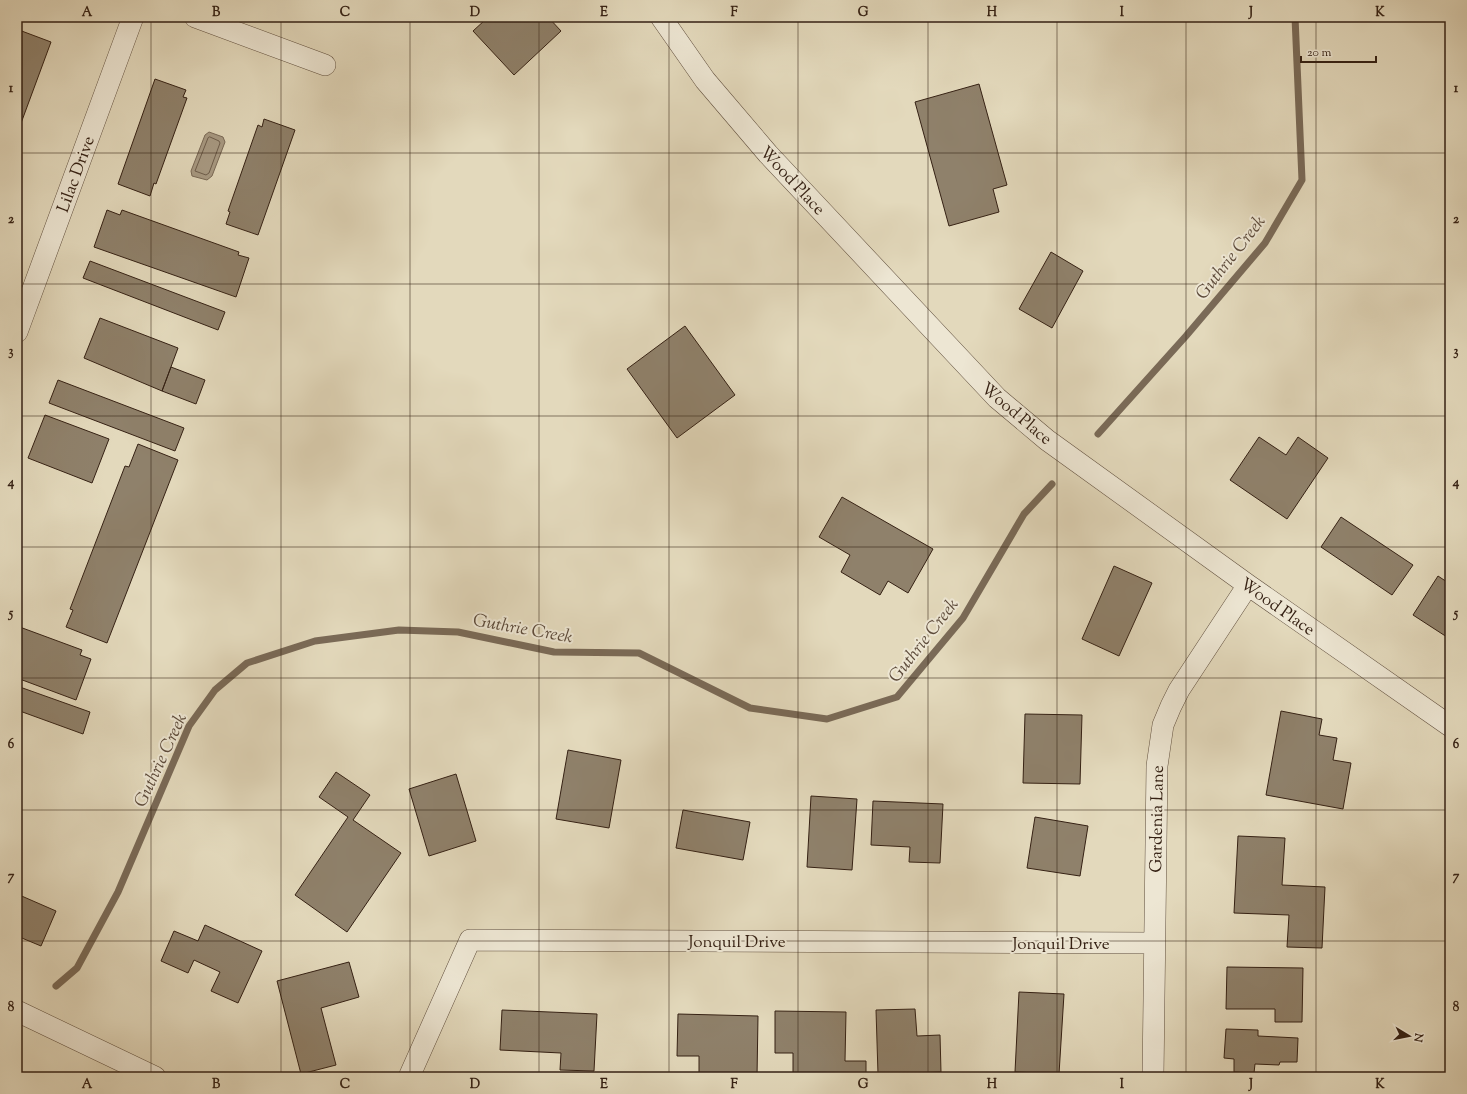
<svg xmlns="http://www.w3.org/2000/svg" width="1467" height="1094" font-family="'Sorts Mill Goudy',serif">
<style>
.water{fill:#a89a83;stroke:#7a6a57}
.lines{fill:none;stroke-linecap:round;stroke-linejoin:round}
.shore{stroke:#6e5e4c;stroke-width:1}
.stream{stroke:#7a6a57;stroke-width:7}
.building{fill:#8f816b;stroke:#352114}
.minor-casing{stroke:#604f3e;stroke-width:22}
.minor{stroke:#ede6d3;stroke-width:21}
.grid{fill:none;stroke:#352114;stroke-width:1;stroke-opacity:0.55}
.labels{text-anchor:middle;stroke-width:4;stroke-linejoin:round;paint-order:stroke}
.street-label{font-size:17px;fill:#352114;stroke:#ede6d3}
.water-label{font-size:18px;font-style:italic;fill:#5d4b3b;stroke:#ede6d3}
.neatline{fill:none;stroke:#352114;stroke-width:1.5}
.grid-label{font-size:13px;text-anchor:middle;font-weight:bold;fill:#352114}
</style>
<rect width="100%" height="100%" fill="#e3d9bc"/>
<filter id="stains"><feTurbulence type="fractalNoise" baseFrequency=".005" numOctaves="4"/><feColorMatrix values="0 0 0 0 .2 0 0 0 0 .09 0 0 0 0 .02 0 0 0 .5 -.17"/></filter>
<radialGradient id="worn" r=".72"><stop offset=".6" stop-color="#630" stop-opacity="0"/><stop offset="1" stop-color="#630" stop-opacity=".3"/></radialGradient>
<path class="water" d="M 209,132 L 223,137 L 225,142 L 212,176 L 207,180 L 192,176 L 191,171 L 205,135 Z"/>
<g class="lines">
<path class="shore" d="M 210,137 L 219,141 L 220,143 L 209,173 L 206,175 L 195,171 L 208,138 Z"/>
<path class="stream" d="M 1098,434 L 1186,336 L 1265,243 L 1302,180 L 1295,17
M 56,986 L 77,968 L 118,892 L 189,726 L 215,690 L 247,663 L 315,641 L 399,630 L 458,632 L 554,652 L 639,653 L 750,708 L 827,719 L 897,697 L 963,618 L 1024,514 L 1052,484"/>
</g>
<path class="building" d="M 482,17 L 548,17 L 561,31 L 514,75 L 473,31 L 485,20 Z
M 19,30 L 51,42 L 17,134 L 17,37 Z
M 155,79 L 186,90 L 183,97 L 187,98 L 156,184 L 154,183 L 150,196 L 118,184 Z
M 979,84 L 1007,185 L 993,189 L 999,212 L 949,226 L 915,102 Z
M 264,119 L 295,130 L 258,235 L 226,224 L 230,212 L 228,211 L 258,125 L 262,127 Z
M 107,210 L 120,215 L 122,210 L 239,252 L 238,255 L 249,258 L 236,297 L 94,247 Z
M 1051,252 L 1083,271 L 1052,328 L 1019,309 Z
M 90,261 L 225,312 L 218,330 L 83,278 Z
M 100,318 L 178,348 L 162,391 L 84,358 Z
M 685,326 L 735,395 L 677,438 L 627,369 Z
M 171,367 L 205,380 L 196,404 L 162,391 Z
M 58,380 L 184,428 L 175,451 L 49,403 Z
M 45,415 L 109,439 L 92,483 L 28,458 Z
M 1259,437 L 1286,455 L 1298,437 L 1328,458 L 1287,519 L 1230,480 Z
M 138,444 L 178,460 L 107,643 L 66,627 L 73,610 L 70,609 L 125,466 L 129,467 Z
M 842,497 L 933,549 L 908,593 L 888,581 L 880,595 L 841,572 L 850,555 L 819,537 Z
M 1341,517 L 1413,565 L 1392,595 L 1321,547 Z
M 1114,566 L 1152,583 L 1119,656 L 1082,639 Z
M 1438,576 L 1450,584 L 1450,639 L 1413,615 Z
M 17,626 L 82,650 L 80,655 L 91,659 L 76,700 L 17,678 Z
M 17,686 L 90,712 L 83,734 L 17,710 Z
M 1281,711 L 1322,719 L 1319,735 L 1337,738 L 1333,760 L 1351,763 L 1343,809 L 1266,795 Z
M 1025,714 L 1082,715 L 1080,784 L 1023,783 Z
M 568,750 L 621,760 L 609,828 L 556,819 Z
M 336,772 L 370,795 L 353,820 L 401,853 L 347,932 L 295,895 L 348,817 L 319,797 Z
M 456,774 L 476,841 L 429,856 L 409,789 Z
M 811,796 L 857,799 L 852,870 L 807,867 Z
M 873,801 L 943,804 L 940,863 L 909,862 L 910,847 L 871,845 Z
M 683,810 L 750,822 L 743,860 L 676,848 Z
M 1035,817 L 1088,826 L 1080,876 L 1027,868 Z
M 1238,836 L 1285,838 L 1282,885 L 1325,887 L 1322,948 L 1287,947 L 1289,915 L 1234,913 Z
M 17,894 L 56,911 L 41,946 L 17,936 Z
M 205,925 L 262,951 L 238,1003 L 211,991 L 220,972 L 194,960 L 188,973 L 161,961 L 174,931 L 198,941 Z
M 349,962 L 359,997 L 321,1008 L 336,1065 L 301,1074 L 277,981 Z
M 1227,967 L 1303,968 L 1302,1022 L 1275,1022 L 1275,1009 L 1226,1009 Z
M 1019,992 L 1064,994 L 1059,1074 L 1015,1072 Z
M 915,1009 L 917,1036 L 940,1035 L 941,1072 L 878,1074 L 876,1010 Z
M 502,1010 L 597,1014 L 594,1071 L 560,1070 L 561,1053 L 500,1050 Z
M 775,1011 L 846,1012 L 845,1061 L 866,1061 L 866,1077 L 793,1076 L 793,1053 L 775,1053 Z
M 678,1014 L 758,1016 L 757,1077 L 699,1077 L 699,1056 L 677,1056 Z
M 1226,1029 L 1258,1030 L 1258,1036 L 1298,1038 L 1297,1062 L 1280,1062 L 1279,1065 L 1255,1064 L 1254,1073 L 1234,1072 L 1234,1059 L 1224,1058 Z
M 1260,1073 L 1291,1074 L 1291,1077 L 1260,1077 Z"/>
<g class="lines">
<defs>
<path id="minor" d="M 195,17 L 325,65
M 661,17 L 705,80 L 768,154 L 997,398 L 1047,440 L 1248,585 L 1450,726
M 17,332 L 133,17
M 17,1011 L 155,1077
M 409,1077 L 470,940 L 1154,943
M 1153,1077 L 1157,766 L 1163,725 L 1171,706 L 1179,690 L 1248,585"/>
</defs>
<use href="#minor" class="minor-casing"/>
<use href="#minor" class="minor"/>
</g>
<path class="grid" d="M 151,17 L 151,1077M 281,17 L 281,1077M 410,17 L 410,1077M 539,17 L 539,1077M 669,17 L 669,1077M 798,17 L 798,1077M 928,17 L 928,1077M 1057,17 L 1057,1077M 1186,17 L 1186,1077M 1316,17 L 1316,1077M 17,153 L 1450,153M 17,284 L 1450,284M 17,416 L 1450,416M 17,547 L 1450,547M 17,678 L 1450,678M 17,810 L 1450,810M 17,941 L 1450,941"/>
<g class="labels">
<g class="street-label">
<text transform="translate(75 174) rotate(-70)" y="6">Lilac Drive</text>
<text transform="translate(793 180) rotate(47)" y="6">Wood Place</text>
<text transform="translate(1017 413) rotate(40)" y="6">Wood Place</text>
<text transform="translate(1278 606) rotate(35)" y="6">Wood Place</text>
<text transform="translate(1156 819) rotate(-89)" y="6">Gardenia Lane</text>
<text x="737" y="947">Jonquil Drive</text>
<text x="1061" y="949">Jonquil Drive</text>
</g>
<g class="water-label">
<text transform="translate(1230 257) rotate(-52)" y="6">Guthrie Creek</text>
<text transform="translate(523 628) rotate(10)" y="6">Guthrie Creek</text>
<text transform="translate(923 640) rotate(-52)" y="6">Guthrie Creek</text>
<text transform="translate(160 760) rotate(-65)" y="6">Guthrie Creek</text>
</g>
</g>
<rect width="1467" height="1094" fill="none" stroke="#e3d9bc" stroke-width="44"/>
<g transform="translate(1409 1036) rotate(100)" stroke="#ede6d3" stroke-width="3" paint-order="stroke">
<path d="M0-3L7 15L0 10L-7 15Z" fill="#352114"/>
<text y="-6" font-size="11" font-weight="bold" text-anchor="middle" fill="#352114">N</text>
</g>
<path d="M1301 56v6h75v-6" fill="none" stroke="#352114" stroke-width="2"/>
<text x="1307" y="56" font-size="12" fill="#352114" stroke="#ede6d3" stroke-width="3" paint-order="stroke">20 m</text>
<rect x="22" y="22" width="1423" height="1050" class="neatline"/>
<g class="grid-label">
<text x="87" y="16">A</text>
<text x="216" y="16">B</text>
<text x="345" y="16">C</text>
<text x="475" y="16">D</text>
<text x="604" y="16">E</text>
<text x="734" y="16">F</text>
<text x="863" y="16">G</text>
<text x="992" y="16">H</text>
<text x="1122" y="16">I</text>
<text x="1251" y="16">J</text>
<text x="1380" y="16">K</text>
<text x="11" y="92">1</text>
<text x="1456" y="92">1</text>
<text x="11" y="223">2</text>
<text x="1456" y="223">2</text>
<text x="11" y="355">3</text>
<text x="1456" y="355">3</text>
<text x="11" y="486">4</text>
<text x="1456" y="486">4</text>
<text x="11" y="617">5</text>
<text x="1456" y="617">5</text>
<text x="11" y="748">6</text>
<text x="1456" y="748">6</text>
<text x="11" y="880">7</text>
<text x="1456" y="880">7</text>
<text x="11" y="1011">8</text>
<text x="1456" y="1011">8</text>
<text x="87" y="1088">A</text>
<text x="216" y="1088">B</text>
<text x="345" y="1088">C</text>
<text x="475" y="1088">D</text>
<text x="604" y="1088">E</text>
<text x="734" y="1088">F</text>
<text x="863" y="1088">G</text>
<text x="992" y="1088">H</text>
<text x="1122" y="1088">I</text>
<text x="1251" y="1088">J</text>
<text x="1380" y="1088">K</text>
</g>
<rect width="100%" height="100%" filter="url(#stains)"/>
<rect width="100%" height="100%" fill="url(#worn)"/>
</svg>
